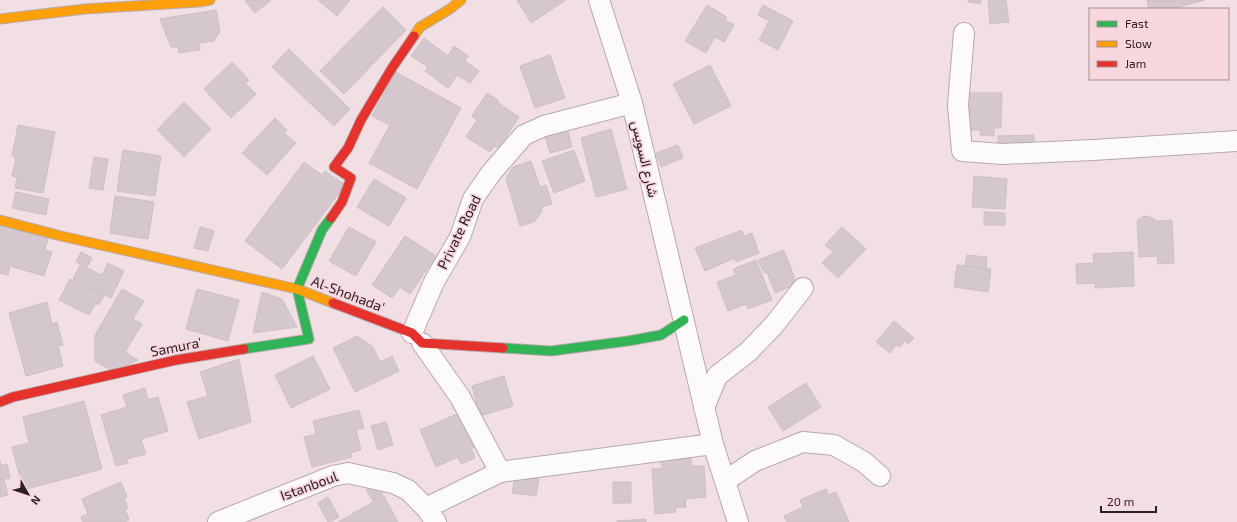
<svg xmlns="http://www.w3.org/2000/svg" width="1237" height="522" font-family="'Exo 2',Vazirmatn,sans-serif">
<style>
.building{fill:#d4c7cd;stroke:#cdc0c5}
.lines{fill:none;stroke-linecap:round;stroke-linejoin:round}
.street-casing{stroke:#b7a9ac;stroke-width:22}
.fast-casing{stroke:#b7a9ac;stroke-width:11}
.slow-casing{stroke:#b7a9ac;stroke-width:11}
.jam-casing{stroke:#b7a9ac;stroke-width:11}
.street{stroke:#fdfafb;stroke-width:20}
.fast{stroke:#30b455;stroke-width:9}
.slow{stroke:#ff9f0a;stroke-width:9}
.jam{stroke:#e5322d;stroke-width:9}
.labels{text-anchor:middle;stroke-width:3.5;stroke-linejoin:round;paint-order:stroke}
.street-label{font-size:14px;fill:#2c2023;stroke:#f9d7df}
</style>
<rect width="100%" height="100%" fill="#f1dfe3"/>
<path class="building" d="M 246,0 L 271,0 L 255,13 L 245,1 Z
M 318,0 L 350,0 L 337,16 Z
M 517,0 L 566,0 L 531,23 Z
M 968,0 L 981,0 L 980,4 L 968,2 Z
M 988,0 L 1006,0 L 1009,22 L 990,24 Z
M 1147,0 L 1205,0 L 1172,9 L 1149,9 Z
M 707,5 L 727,17 L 725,20 L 734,25 L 724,42 L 715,37 L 706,53 L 685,41 Z
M 763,5 L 793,21 L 778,50 L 759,40 L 769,21 L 758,15 Z
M 383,7 L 406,30 L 344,94 L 320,71 Z
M 216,10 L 220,31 L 214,41 L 199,43 L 200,50 L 179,53 L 178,47 L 171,47 L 160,19 Z
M 424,38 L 448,56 L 454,46 L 468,56 L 465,61 L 479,71 L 470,83 L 457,75 L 448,88 L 425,71 L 428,67 L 411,56 Z
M 289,49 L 350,109 L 334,126 L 272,67 Z
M 550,55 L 565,98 L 535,108 L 520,66 Z
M 232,62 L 249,80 L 245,83 L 256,94 L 231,118 L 204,89 Z
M 710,65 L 731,106 L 694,124 L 673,84 Z
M 396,72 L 461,108 L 417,189 L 369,163 L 390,125 L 372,116 Z
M 487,93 L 498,100 L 497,102 L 519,117 L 499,148 L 494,146 L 490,152 L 466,137 L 477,120 L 472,116 Z
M 965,93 L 1002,93 L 1001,128 L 994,128 L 994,136 L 980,135 L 980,130 L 964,130 Z
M 184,102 L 211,129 L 184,157 L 157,130 Z
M 275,118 L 287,130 L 284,133 L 296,143 L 267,175 L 242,153 Z
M 18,125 L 55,132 L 43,193 L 15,188 L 17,177 L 12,176 L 16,157 L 12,156 Z
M 567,127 L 572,147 L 550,153 L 544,133 Z
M 611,129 L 627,189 L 596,197 L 581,138 Z
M 1034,135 L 1034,148 L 998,150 L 998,136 Z
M 678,145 L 683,158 L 661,167 L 656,153 Z
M 123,150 L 161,156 L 155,196 L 117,191 Z
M 574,150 L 585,181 L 554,193 L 542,161 Z
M 94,157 L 108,159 L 103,190 L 89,188 Z
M 531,161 L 540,187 L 546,185 L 552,204 L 541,207 L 542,211 L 534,222 L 520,226 L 506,179 L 513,167 Z
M 304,162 L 322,175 L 325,171 L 345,185 L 282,269 L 245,241 Z
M 974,176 L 1007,179 L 1005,209 L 972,207 Z
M 374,179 L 406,198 L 389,226 L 357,207 Z
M 16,192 L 49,199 L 46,215 L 12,208 Z
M 115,196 L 154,202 L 148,239 L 110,233 Z
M 984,212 L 1005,213 L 1005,225 L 984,225 Z
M 1145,216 L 1150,217 L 1157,221 L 1172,220 L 1174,263 L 1158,264 L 1157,256 L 1139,257 L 1137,222 L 1139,219 Z
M 0,225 L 48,239 L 45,250 L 52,252 L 44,276 L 10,266 L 8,275 L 0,273 Z
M 200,227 L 214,231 L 208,251 L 194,248 Z
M 349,227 L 376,242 L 356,276 L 329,261 Z
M 842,227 L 866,249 L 838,278 L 822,263 L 833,252 L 825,245 Z
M 742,230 L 744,236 L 752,233 L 759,253 L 736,262 L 735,258 L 705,271 L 695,248 Z
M 405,236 L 436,256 L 410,294 L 400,287 L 392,298 L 372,285 Z
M 784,250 L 797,284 L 775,293 L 767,272 L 764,273 L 758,260 Z
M 81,252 L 92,258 L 87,267 L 76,262 Z
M 1133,252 L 1134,286 L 1095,288 L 1095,283 L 1077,284 L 1076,264 L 1094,263 L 1093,254 Z
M 967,255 L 987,257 L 986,268 L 965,266 Z
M 756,260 L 772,300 L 748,309 L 746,304 L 728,311 L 717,282 L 736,275 L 733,269 Z
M 108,263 L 124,271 L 111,298 L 73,279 L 80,265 L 102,275 Z
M 957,265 L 991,269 L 988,292 L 954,287 Z
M 70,279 L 104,295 L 99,305 L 96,303 L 89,315 L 59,300 Z
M 122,289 L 144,301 L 133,319 L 142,324 L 125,352 L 138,360 L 114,372 L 95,361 L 95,335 Z
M 197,289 L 239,300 L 228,341 L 186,329 Z
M 262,292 L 282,299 L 297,327 L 253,333 Z
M 47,302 L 52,324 L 57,322 L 63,345 L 58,346 L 63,366 L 26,376 L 9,313 Z
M 894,321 L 914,338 L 908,344 L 905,341 L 900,347 L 896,345 L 890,353 L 876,342 Z
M 357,336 L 373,347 L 380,362 L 392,356 L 399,371 L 355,392 L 333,348 Z
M 313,356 L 330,389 L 291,408 L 275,375 Z
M 239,359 L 251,422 L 199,439 L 187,402 L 208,396 L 200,372 Z
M 504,376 L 513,406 L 480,416 L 472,386 Z
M 806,383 L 821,407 L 783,431 L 768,407 Z
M 145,388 L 148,400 L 158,397 L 168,431 L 141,439 L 146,454 L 127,459 L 128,463 L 116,466 L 101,415 L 127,407 L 123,395 Z
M 84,401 L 102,469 L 23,490 L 12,447 L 29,443 L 23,417 Z
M 359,410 L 364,428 L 356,430 L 361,450 L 350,453 L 352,457 L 312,467 L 304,437 L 316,434 L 313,421 Z
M 464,411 L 467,429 L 475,447 L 471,449 L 475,458 L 461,464 L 458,457 L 436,467 L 420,430 Z
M 386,422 L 393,445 L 378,450 L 371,426 Z
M 691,458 L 691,466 L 704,466 L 706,497 L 685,499 L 686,507 L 675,508 L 676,512 L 655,514 L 652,469 L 662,469 L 661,460 Z
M 0,461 L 1,466 L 7,464 L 10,478 L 4,479 L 8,495 L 0,497 Z
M 515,475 L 539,479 L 536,496 L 512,493 Z
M 121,482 L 127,497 L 124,499 L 128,508 L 125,509 L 129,520 L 124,522 L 83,522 L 81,517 L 88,514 L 82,499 Z
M 613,482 L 631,482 L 631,503 L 613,503 Z
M 377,484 L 383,495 L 373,501 L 366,490 Z
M 826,489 L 828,495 L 836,492 L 849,522 L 787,522 L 784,516 L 803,507 L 800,500 Z
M 384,496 L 398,522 L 338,522 Z
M 328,497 L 339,517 L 330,522 L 328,522 L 318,503 Z
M 646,519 L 646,522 L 617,522 L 617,521 Z"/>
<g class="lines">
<defs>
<path id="street" d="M 599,0 L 632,103 L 713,444 L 738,522
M 964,33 L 958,105 L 962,151 L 1003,154 L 1093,150 L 1237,141
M 412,333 L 434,282 L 460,237 L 473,199 L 491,173 L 524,135 L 544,126 L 632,103
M 422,343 L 460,397 L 500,472
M 704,408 L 717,376 L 748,352 L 774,325 L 803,288
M 725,481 L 755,461 L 803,442 L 834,445 L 864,462 L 880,476
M 426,508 L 500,472 L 713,444
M 218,522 L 333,476 L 348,473 L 393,483 L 408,490 L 426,508 L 436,522"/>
<path id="fast" d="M 503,348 L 551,351 L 628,341 L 661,335 L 684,320
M 244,349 L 309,339 L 297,289 L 322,230 L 331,218"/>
<path id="slow" d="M 0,19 L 85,9 L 199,2 L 210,0
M 414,36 L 420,27 L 450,9 L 461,0
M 0,220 L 61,236 L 297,289 L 333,303"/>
<path id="jam" d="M 331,218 L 342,202 L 351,178 L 334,167 L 348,148 L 361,120 L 392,68 L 414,36
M 333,303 L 412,333 L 422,343 L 503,348
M 0,402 L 13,397 L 176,360 L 244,349"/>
</defs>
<use href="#street" class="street-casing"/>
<use href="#fast" class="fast-casing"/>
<use href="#slow" class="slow-casing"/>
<use href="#jam" class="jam-casing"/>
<use href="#street" class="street"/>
<use href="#fast" class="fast"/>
<use href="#slow" class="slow"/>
<use href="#jam" class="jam"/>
</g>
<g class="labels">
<g class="street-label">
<text transform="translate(645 159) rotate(77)" y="5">شارع السويس</text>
<text transform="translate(459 232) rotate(-64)" y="5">Private Road</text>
<text transform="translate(348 294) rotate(21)" y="5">Al-Shohada'</text>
<text transform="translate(176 347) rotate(-11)" y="5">Samura'</text>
<text transform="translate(309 486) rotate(-20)" y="5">Istanboul</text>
</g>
</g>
<rect x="1089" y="8" width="140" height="72" fill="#f9d7df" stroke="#a78e94"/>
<rect x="1097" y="21" width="20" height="6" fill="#30b455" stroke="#a78e94"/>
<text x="1125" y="28" font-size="12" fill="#2c2023">Fast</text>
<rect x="1097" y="41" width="20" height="6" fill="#ff9f0a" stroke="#a78e94"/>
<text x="1125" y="48" font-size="12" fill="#2c2023">Slow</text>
<rect x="1097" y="61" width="20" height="6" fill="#e5322d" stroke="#a78e94"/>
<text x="1125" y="68" font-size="12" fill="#2c2023">Jam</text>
<g transform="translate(28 494) rotate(129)" stroke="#f9d7df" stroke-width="3" paint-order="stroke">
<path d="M0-3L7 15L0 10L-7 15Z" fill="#2c2023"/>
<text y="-6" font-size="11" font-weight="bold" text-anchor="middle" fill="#2c2023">N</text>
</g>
<path d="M1101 506v6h55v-6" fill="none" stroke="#2c2023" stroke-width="2"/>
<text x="1107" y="506" font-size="12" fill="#2c2023" stroke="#f9d7df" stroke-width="3" paint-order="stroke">20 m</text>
</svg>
